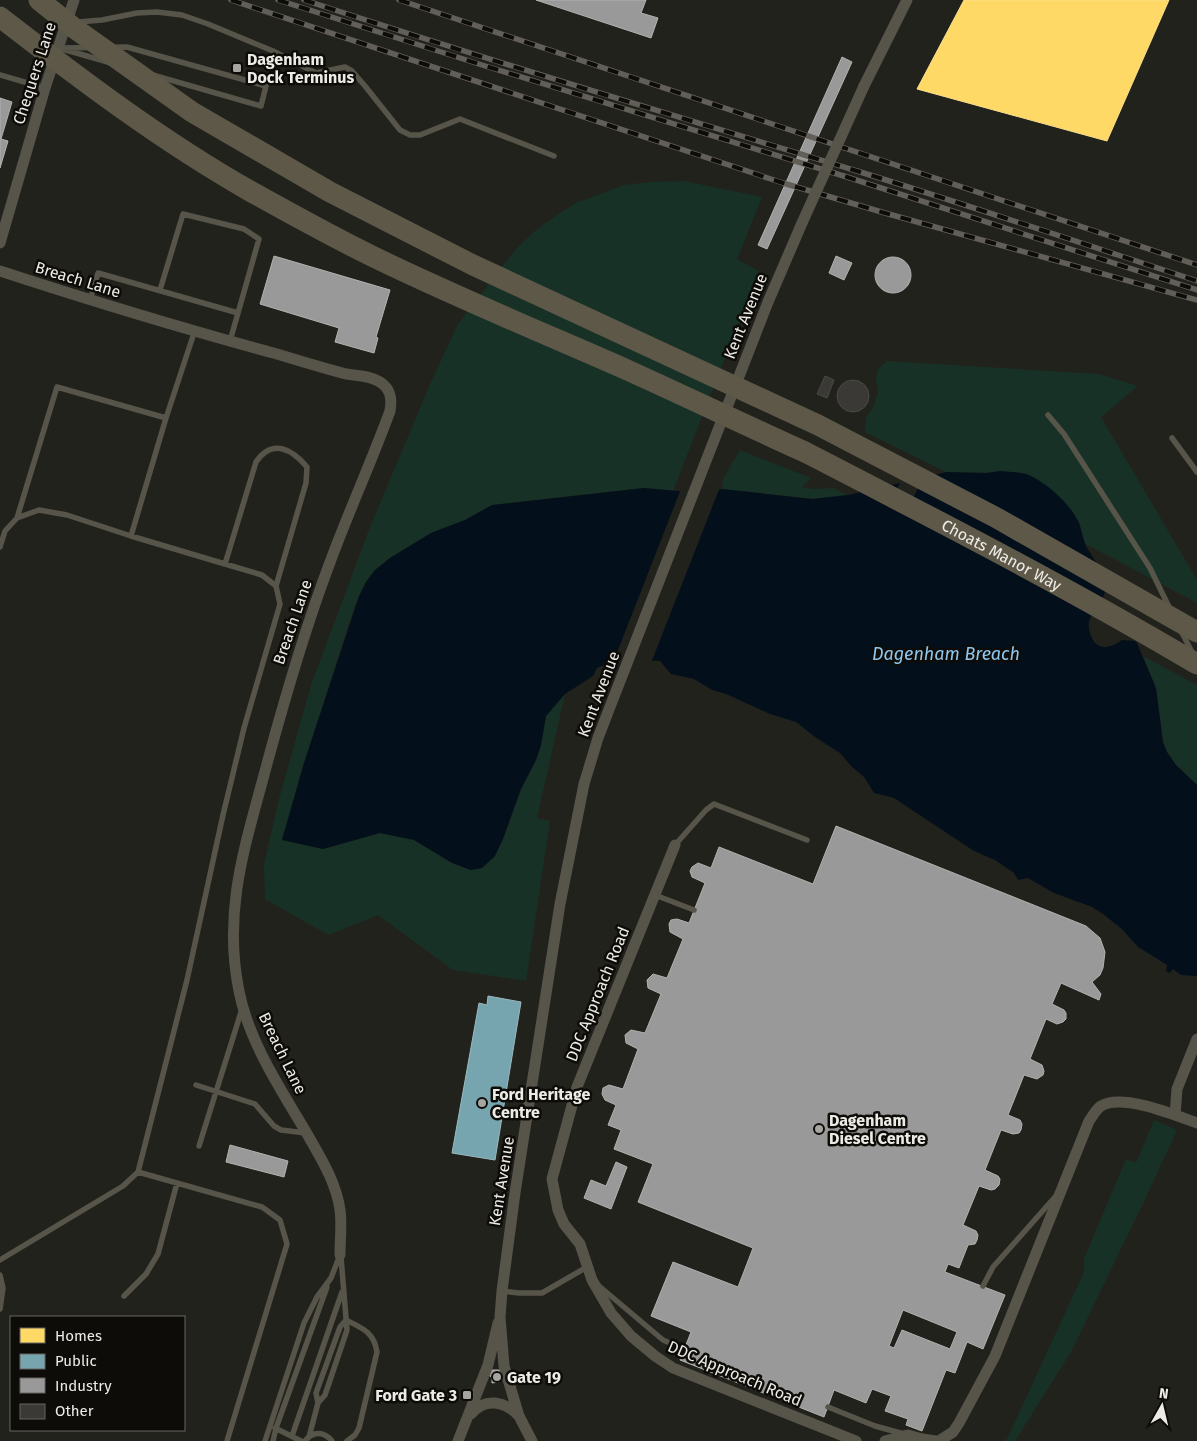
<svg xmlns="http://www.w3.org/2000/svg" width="1197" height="1441" font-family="'Fira Sans',sans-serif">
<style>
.green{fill:#183126}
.water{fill:#03101b}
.pier{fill:#22221d}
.homes{fill:#ffd966;stroke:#fade8c}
.public{fill:#76a5af;stroke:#9ababf}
.industry{fill:#999;stroke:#b2b2b0;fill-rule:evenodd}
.building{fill:#3a3935;stroke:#4b4a46}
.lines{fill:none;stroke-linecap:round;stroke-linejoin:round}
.lane{stroke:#57544a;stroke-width:5.5}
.street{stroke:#57544a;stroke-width:11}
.highway{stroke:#5e5849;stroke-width:21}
.rail-casing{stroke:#625f58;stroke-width:5.5}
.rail{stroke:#0d0c08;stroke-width:4;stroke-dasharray:11;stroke-linecap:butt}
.street-bridge{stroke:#57544a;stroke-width:11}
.highway-bridge{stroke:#5e5849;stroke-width:21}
.poi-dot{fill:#a6a59f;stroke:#0d0c08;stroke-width:2}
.labels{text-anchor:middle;stroke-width:5;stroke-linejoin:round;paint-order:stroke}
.poi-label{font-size:16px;font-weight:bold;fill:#edebe5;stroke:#0d0c08;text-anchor:start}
.street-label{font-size:16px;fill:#edebe5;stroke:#0d0c08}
.water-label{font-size:18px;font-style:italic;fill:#8fc7ee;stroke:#0d0c08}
</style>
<rect width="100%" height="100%" fill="#22221d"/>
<path class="green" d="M 684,181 L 762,197 L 737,259 L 759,271 L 673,491 L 643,488 L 492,505 L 465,520 L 431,533 L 390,558 L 375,570 L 366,582 L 354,608 L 304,763 L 282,840 L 323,849 L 380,833 L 414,840 L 452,863 L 471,870 L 482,868 L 503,839 L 521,789 L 536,760 L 541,745 L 546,716 L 565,694 L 537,818 L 550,821 L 526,981 L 453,970 L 378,915 L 328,935 L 265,899 L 264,865 L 279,799 L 311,685 L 370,527 L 431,382 L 458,324 L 515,250 L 536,230 L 557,215 L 576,203 L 624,185 L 651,182 Z
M 887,361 L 1099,374 L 1138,386 L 1101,417 L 1197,580 L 1197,603 L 1084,543 L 1079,522 L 1000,471 L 987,473 L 946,472 L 865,432 L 866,418 L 873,408 L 878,392 L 876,380 L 877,370 Z
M 740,450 L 811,478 L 802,487 L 814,489 L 833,488 L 848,495 L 813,499 L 722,489 L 723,479 Z
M 1143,656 L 1197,685 L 1197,785 L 1176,765 L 1167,752 L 1163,742 L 1156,688 Z
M 1154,1120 L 1177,1130 L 1149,1191 L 1071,1352 L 1015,1441 L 1003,1441 L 1007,1439 L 1084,1272 L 1084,1259 L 1126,1159 L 1136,1163 Z"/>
<path class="water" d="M 1000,471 C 1010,472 1025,472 1033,477 C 1050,486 1071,505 1079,523 C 1082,531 1083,540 1087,548 C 1092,556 1106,576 1106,585 C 1106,603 1086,613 1089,629 C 1093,650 1107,651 1122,640 L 1136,641 L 1156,688 L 1163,742 L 1167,752 L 1176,765 L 1197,785 L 1197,976 L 1181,975 L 1173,969 L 1170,973 L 1166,971 L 1167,965 L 1138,947 L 1122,929 L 1103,914 L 1092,907 L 1054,893 L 1028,878 L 1018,880 L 1014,873 L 995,860 L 974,851 L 894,798 L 874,793 L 864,777 L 851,766 L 840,753 L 815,737 L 796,722 L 770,714 L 726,694 L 712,690 L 694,679 L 671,674 L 660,661 C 645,659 631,667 616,667 C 606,667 607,663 597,668 L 593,676 L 565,694 L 546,716 L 541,745 L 536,760 L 521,789 L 503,839 L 495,856 L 482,868 L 471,870 L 452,863 L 414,840 L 380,833 L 323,849 L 282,840 L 304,763 L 359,596 L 366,582 L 375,570 L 390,558 L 431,533 L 465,520 L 492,505 L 644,488 L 678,491 L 713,491 L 722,489 L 813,499 L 848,495 L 900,483 L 888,507 L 905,515 L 923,478 L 946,472 L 987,473 Z"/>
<path class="pier" d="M 720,487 L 651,663 L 616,669 L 611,668 L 681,489 Z"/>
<path class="homes" d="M 964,0 L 1169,0 L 1107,141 L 917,89 Z"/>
<path class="public" d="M 488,996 L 521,1002 L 495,1160 L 452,1153 L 479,1003 L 487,1005 Z"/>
<path class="industry" d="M 536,0 L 646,0 L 641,13 L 658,18 L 651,38 Z
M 842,57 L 852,62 L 767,249 L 758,245 Z
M 0,98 L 12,102 L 1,139 L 8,141 L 0,168 Z
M 274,256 L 390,290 L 376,337 L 378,338 L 374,353 L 335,342 L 339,328 L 260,304 Z
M 836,256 L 852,263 L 844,280 L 829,273 Z
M875 275a18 18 0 1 1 36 0a18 18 0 1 1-36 0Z
M 836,826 L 1086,926 L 1100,938 L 1105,952 L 1103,968 L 1100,975 L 1092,982 L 1101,994 L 1099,1000 L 1061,983 L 1052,1004 L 1064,1010 L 1066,1013 L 1066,1019 L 1063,1022 L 1057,1024 L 1046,1019 L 1030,1059 L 1042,1065 L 1044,1071 L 1043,1075 L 1037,1079 L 1024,1075 L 1008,1115 L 1020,1120 L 1022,1124 L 1021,1130 L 1019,1133 L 1013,1134 L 1001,1130 L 985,1170 L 998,1176 L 1000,1179 L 999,1185 L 995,1189 L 991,1190 L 979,1186 L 963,1225 L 976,1231 L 978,1235 L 977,1240 L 975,1244 L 968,1245 L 959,1268 L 948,1264 L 945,1272 L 1005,1295 L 983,1349 L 967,1342 L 955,1373 L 946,1370 L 922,1431 L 906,1425 L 908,1419 L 885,1411 L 891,1396 L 872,1389 L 866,1403 L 834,1390 L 824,1417 L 680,1360 L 691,1332 L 651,1316 L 673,1262 L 738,1287 L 753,1248 L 638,1202 L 653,1164 L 614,1149 L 621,1130 L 608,1125 L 616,1105 L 605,1100 L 602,1094 L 603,1088 L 609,1085 L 623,1089 L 638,1049 L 626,1043 L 625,1035 L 631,1030 L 645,1033 L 661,994 L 648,988 L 647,980 L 653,974 L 667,978 L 683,939 L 670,932 L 669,924 L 671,920 L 677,919 L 689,923 L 705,883 L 692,877 L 690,871 L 692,867 L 698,863 L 711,868 L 719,847 L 813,884 ZM 903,1310 L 957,1332 L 950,1349 L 902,1330 L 894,1348 L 889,1346 Z
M 230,1145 L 288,1161 L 284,1177 L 226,1162 Z
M 616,1162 L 627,1167 L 611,1209 L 584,1198 L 591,1180 L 606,1186 Z
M 490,1370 L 501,1370 L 504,1378 L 500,1378 L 499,1382 L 492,1383 L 492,1378 L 489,1375 Z"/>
<path class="building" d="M 825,376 L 834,380 L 827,398 L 817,394 Z
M837 396a16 16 0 1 1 32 0a16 16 0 1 1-32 0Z"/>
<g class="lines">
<path class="lane" d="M 78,22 L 102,20 L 137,13 L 157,12 L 182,15 L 208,24 L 273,51 L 316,73 L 345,67 L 352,71 L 365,86 L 400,130 L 410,135 L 420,135 L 460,119 L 554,156
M 127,47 L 266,86 L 261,106 L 59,48 Z
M 0,75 L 45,88
M 160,290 L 183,214 L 244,229 L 259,239 L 238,313
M 90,300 L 98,273 L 238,313 L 230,341
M 1048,415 L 1064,434 L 1150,568 L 1170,609
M 1172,438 L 1197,472
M 17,518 L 39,510 L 67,515 L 131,536 L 166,418 L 195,330
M 131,536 L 225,564 L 256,462 C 272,438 292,449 307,467 L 306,483 L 276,586
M 0,547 L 5,531 L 17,518 L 57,387 L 166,418
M 225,564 L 262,575 L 276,586 L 280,604 L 244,728 L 223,815 L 187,980 L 138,1172 L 262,1207 L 280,1220 L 287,1244 L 227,1441
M 1181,631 L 1193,654
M 675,845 L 706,810 L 714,804 L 807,840
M 655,895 L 694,910
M 196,1085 L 255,1104 L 274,1126 L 281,1130 L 306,1133
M 199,1146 L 242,1009
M 0,1260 L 123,1186 L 138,1172
M 0,1275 L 3,1288 L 0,1309
M 599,1286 L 663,1340 L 684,1349
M 983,1286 L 993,1267 L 1055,1197
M 502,1291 L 519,1293 L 542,1293 L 587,1267
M 124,1296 L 146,1274 L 158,1254 L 177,1183
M 346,1320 C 362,1328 374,1332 377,1352 L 359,1428 L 355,1435 L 347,1441
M 318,1403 L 316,1393 L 340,1327 L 346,1320
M 828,1407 L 875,1426 L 904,1434
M 275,1428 L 301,1441
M 292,1436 L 342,1292
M 309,1437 L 318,1403 L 325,1395 L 347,1330 L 341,1257
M 265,1441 L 304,1323 L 317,1297 L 331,1278 L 340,1255
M 273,1441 L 276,1428 L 327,1287
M 305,1441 C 313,1431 324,1431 332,1441"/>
<path class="street" d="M 864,86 L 907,0
M 0,243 L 45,88 L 74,0
M 0,271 C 92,301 184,329 277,354 C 300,361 323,368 346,374 C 358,376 369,375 380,382 C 391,389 392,399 390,411 C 371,463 348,513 329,565 C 303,634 283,704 264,775 C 244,849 223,913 239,991 C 249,1042 280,1088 306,1132 C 320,1157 336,1181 340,1210 C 342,1224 340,1240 340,1255
M 675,845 L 577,1087 L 552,1179 L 558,1210 L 564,1224 L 580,1244 L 592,1280 L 611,1313 L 631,1336 L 655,1356 L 673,1368 L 856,1441
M 1175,1115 L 1177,1089 L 1197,1039
M 471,1414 C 485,1397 505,1401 519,1416
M 458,1441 L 488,1365 L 498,1323
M 532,1441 L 519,1416 L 504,1366 L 500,1317 L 502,1291 L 515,1193 L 560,904 L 584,784 L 598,738 L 608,712 L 768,302 L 802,223
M 885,1441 L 908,1435 L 922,1439 L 936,1441
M 939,1441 L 953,1432 L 959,1423 L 995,1356 L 1089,1121 C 1093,1116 1096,1109 1101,1106 C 1122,1093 1175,1115 1197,1123"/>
<path class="highway" id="s1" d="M 805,452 C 937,520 1069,588 1197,664"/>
<defs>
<path id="rail" d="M 231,0 L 783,183 L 885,213 L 1197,300
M 278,0 L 482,65 L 847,177 L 1197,290
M 304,0 C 487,60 672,115 857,171 C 971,206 1084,244 1197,281
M 399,0 L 1197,265"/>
</defs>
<use href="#rail" class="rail-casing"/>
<use href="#rail" class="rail"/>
<path class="street-bridge" d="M 802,223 L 864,86"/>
<path class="highway-bridge" d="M 39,0 L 74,28 L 192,112 L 330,192 L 473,265 L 818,425 L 995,517 L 1197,632
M 0,17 C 80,79 162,141 250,191 C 293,215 336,239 380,260 C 461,299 543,333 625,369 C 685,396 745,425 805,452"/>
</g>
<g class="poi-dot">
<rect x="232" y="63" width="10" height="10" rx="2.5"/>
<circle cx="482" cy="1103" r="5"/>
<circle cx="819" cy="1129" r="5"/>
<circle cx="497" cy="1377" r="5"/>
<rect x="462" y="1390" width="10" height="10" rx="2.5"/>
</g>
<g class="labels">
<g class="poi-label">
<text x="247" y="65">Dagenham<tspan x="247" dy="18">Dock Terminus</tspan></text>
<text x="492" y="1100">Ford Heritage<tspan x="492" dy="18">Centre</tspan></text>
<text x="829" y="1126">Dagenham<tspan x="829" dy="18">Diesel Centre</tspan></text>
<text x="507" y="1383">Gate 19</text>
<text x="457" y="1401" text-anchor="end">Ford Gate 3</text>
</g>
<g class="street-label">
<text transform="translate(34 73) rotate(-72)" y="6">Chequers Lane</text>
<text transform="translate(78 279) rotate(17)" y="6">Breach Lane</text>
<text transform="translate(745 316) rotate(-68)" y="6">Kent Avenue</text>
<text dy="6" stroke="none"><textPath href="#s1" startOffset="222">Choats Manor Way</textPath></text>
<text transform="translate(292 622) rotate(-71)" y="6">Breach Lane</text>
<text transform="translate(598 694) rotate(-69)" y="6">Kent Avenue</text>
<text transform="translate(597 994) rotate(-68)" y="6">DDC Approach Road</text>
<text transform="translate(283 1053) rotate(64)" y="6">Breach Lane</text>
<text transform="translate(501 1181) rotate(-81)" y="6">Kent Avenue</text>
<text transform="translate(735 1373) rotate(23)" y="6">DDC Approach Road</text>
</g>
<g class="water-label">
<text x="946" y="660">Dagenham Breach</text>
</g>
</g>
<rect x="10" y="1316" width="175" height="115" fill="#0d0c08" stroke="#676560"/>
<rect x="20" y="1328" width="25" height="15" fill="#ffd966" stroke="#676560"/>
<text x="55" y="1341" font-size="15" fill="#edebe5">Homes</text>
<rect x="20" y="1354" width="25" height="15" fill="#76a5af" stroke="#676560"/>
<text x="55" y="1366" font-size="15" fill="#edebe5">Public</text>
<rect x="20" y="1378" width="25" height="15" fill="#999999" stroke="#676560"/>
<text x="55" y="1391" font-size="15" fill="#edebe5">Industry</text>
<rect x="20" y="1404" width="25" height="15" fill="#3a3935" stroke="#676560"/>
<text x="55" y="1416" font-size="15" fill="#edebe5">Other</text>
<g transform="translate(1162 1406) rotate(8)" stroke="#0d0c08" stroke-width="4" paint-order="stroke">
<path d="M0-4L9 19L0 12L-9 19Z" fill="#edebe5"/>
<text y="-8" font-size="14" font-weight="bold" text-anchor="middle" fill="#edebe5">N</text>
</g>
</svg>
